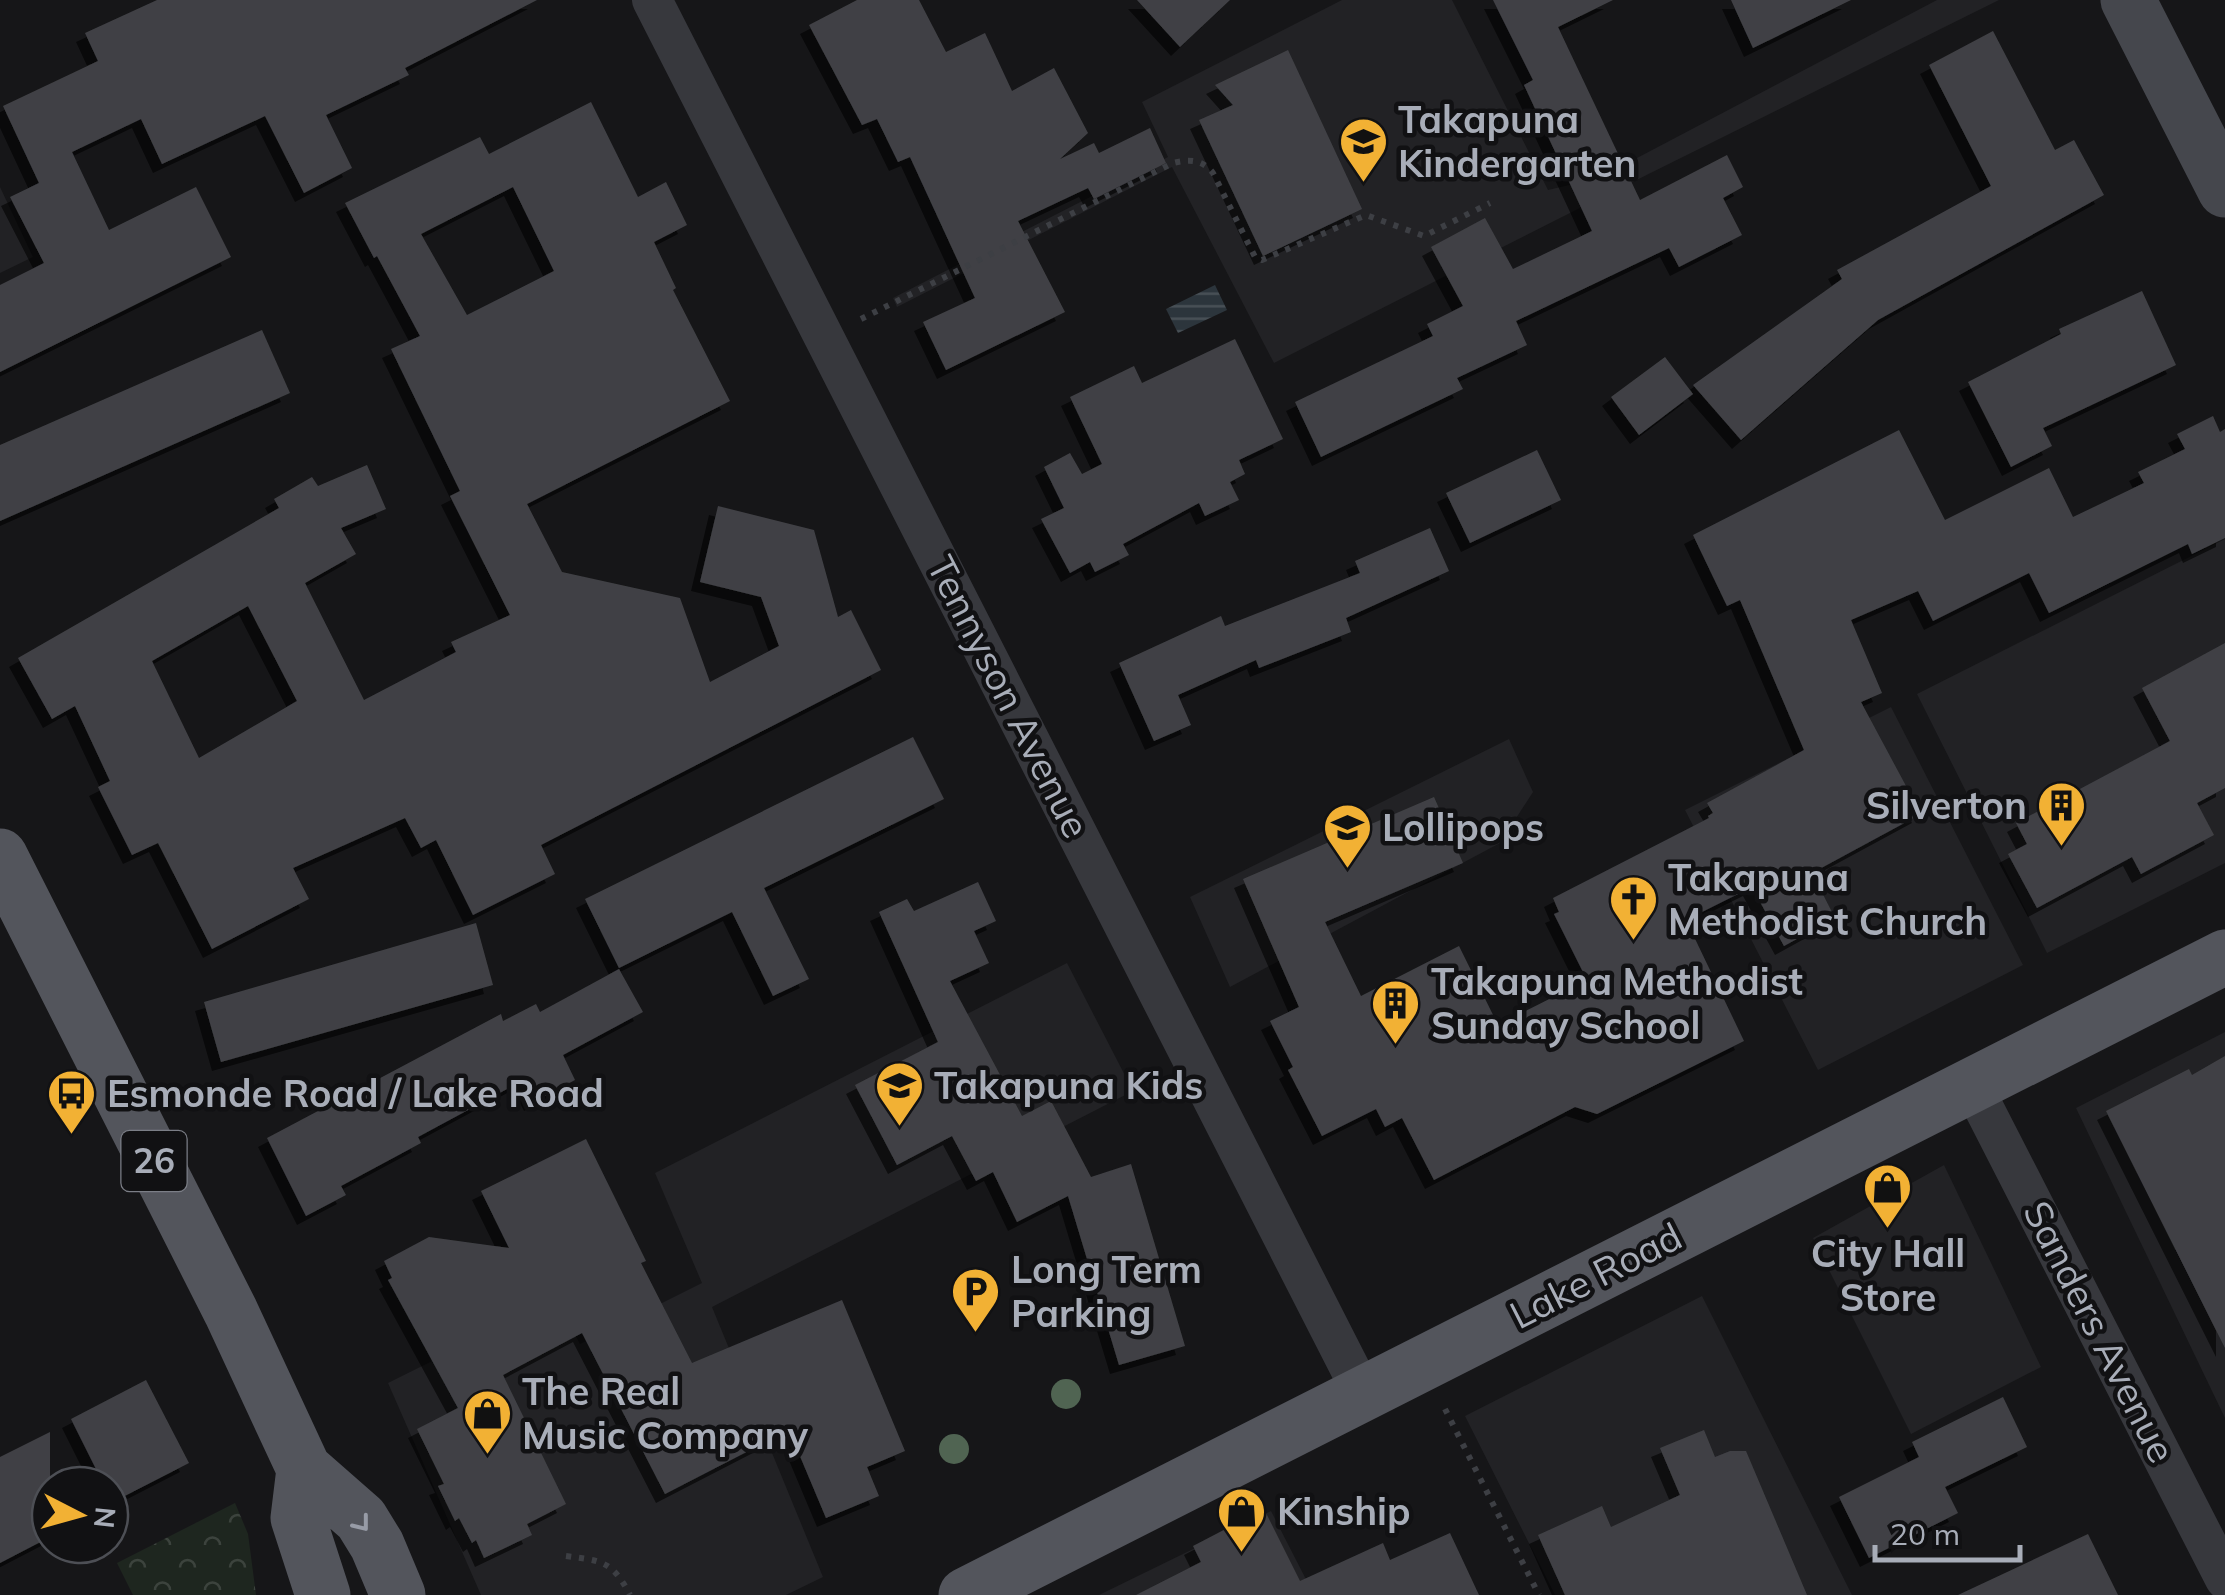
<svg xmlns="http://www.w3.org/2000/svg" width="2225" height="1595" font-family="Mulish,sans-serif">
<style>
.built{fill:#222225}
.park{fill:url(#park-crowns)}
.water{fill:url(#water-rules)}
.building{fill:#404145;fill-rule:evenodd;filter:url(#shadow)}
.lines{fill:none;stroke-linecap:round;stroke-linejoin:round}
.path{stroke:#3d3f44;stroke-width:6;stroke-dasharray:5 8;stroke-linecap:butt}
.minor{stroke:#37383d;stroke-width:40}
.secondary{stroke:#45474d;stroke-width:55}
.primary{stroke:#53555c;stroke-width:55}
.tree{fill:#506452}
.oneway{stroke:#979ba6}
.labels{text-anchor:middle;stroke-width:9;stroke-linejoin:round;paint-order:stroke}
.shield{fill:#111113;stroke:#7b7e86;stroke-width:2.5}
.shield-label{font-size:35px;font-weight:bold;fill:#a8adb8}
.poi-label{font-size:38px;font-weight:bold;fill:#a8adb8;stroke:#111113;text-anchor:start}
.street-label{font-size:38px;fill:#a8adb8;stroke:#111113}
</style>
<defs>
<pattern id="park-crowns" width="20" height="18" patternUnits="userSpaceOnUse" patternTransform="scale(2.5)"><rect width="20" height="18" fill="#1e261f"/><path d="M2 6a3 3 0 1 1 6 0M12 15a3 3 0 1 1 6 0" fill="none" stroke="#3c433d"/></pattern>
<pattern id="water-rules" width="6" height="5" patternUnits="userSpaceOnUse" patternTransform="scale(2.5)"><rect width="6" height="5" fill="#2c353c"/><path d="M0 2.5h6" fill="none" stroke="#485056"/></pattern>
<filter id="shadow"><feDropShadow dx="-9" dy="9" stdDeviation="0" flood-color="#0009"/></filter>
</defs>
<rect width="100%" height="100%" fill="#161618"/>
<path class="built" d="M 1342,0 L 1452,0 L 1548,190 L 1599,178 L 1937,0 L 1999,0 L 1560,218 L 1274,363 L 1172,167 L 897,307 L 893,298 L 1168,157 L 1142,102 Z
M 0,187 L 33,257 L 0,273 Z
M 2225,539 L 2225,863 L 2047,953 L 1917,694 Z
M 1891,707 L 2023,965 L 1818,1070 L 1685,810 Z
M 1509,739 L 1533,792 L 1500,843 L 1230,987 L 1190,897 Z
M 1067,963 L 1133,1091 L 712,1307 L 823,1577 L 786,1595 L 481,1595 L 388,1383 L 557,1299 L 580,1344 L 702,1283 L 655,1173 Z
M 2225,1032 L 2225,1418 L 2076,1108 Z
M 1944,1165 L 2041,1367 L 1911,1434 L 1813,1238 Z
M 1702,1296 L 1852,1595 L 1555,1595 L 1465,1416 Z
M 1271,1511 L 1314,1595 L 1099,1595 Z"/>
<path class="park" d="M 235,1503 L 248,1534 L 256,1595 L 133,1595 L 117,1563 Z"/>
<path class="water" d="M 1215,285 L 1227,310 L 1178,333 L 1166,309 Z"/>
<path class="building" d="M 157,0 L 537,0 L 405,68 L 409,75 L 326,115 L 352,168 L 304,193 L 265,116 L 162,164 L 141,119 L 72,152 L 109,230 L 196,187 L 231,257 L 0,372 L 0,285 L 44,263 L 10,197 L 39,183 L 3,106 L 98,61 L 85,33 Z
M 857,0 L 919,0 L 946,52 L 985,33 L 1012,91 L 1054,68 L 1088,133 L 1060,159 L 1094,143 L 1099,153 L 1150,128 L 1166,163 L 1094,199 L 1088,188 L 1018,221 L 1065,312 L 946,370 L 923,322 L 975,298 L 910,157 L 898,162 L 877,119 L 862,125 L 809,25 Z
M 1137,0 L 1230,0 L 1180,47 Z
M 1493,0 L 1613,0 L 1558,27 L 1640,200 L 1727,155 L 1743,187 L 1723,198 L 1742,235 L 1679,267 L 1669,248 L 1516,321 L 1527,345 L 1457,378 L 1463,389 L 1321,457 L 1295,402 L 1433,336 L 1427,324 L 1463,306 L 1431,247 L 1485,218 L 1513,269 L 1592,231 L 1524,85 L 1533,80 Z
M 1731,0 L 1851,0 L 1753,48 Z
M 1993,31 L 2055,150 L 2074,140 L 2104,195 L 1878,320 L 1741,440 L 1693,385 L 1842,279 L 1837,270 L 1991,186 L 1929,65 Z
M 1288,50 L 1362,209 L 1263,256 L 1199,120 L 1233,105 L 1215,85 Z
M 591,102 L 638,197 L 666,182 L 687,225 L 654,242 L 676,288 L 673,290 L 730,401 L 527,504 L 562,572 L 680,598 L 710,682 L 779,646 L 761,597 L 700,582 L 718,506 L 814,530 L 838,617 L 851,610 L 881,670 L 541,845 L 555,874 L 473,915 L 436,840 L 421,848 L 405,818 L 293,868 L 309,899 L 212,949 L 158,843 L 132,855 L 98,787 L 110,781 L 75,706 L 52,719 L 18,658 L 279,508 L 274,499 L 312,477 L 318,486 L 367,465 L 386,509 L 341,528 L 356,554 L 305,583 L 364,700 L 456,652 L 451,642 L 510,615 L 450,496 L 460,491 L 391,349 L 420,336 L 377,256 L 374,258 L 345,203 L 480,137 L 489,154 ZM 513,187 L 554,271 L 467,315 L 421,234 ZM 248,606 L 297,701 L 199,758 L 152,661 Z
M 2142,291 L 2176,365 L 2043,428 L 2052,446 L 2011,467 L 1968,382 L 2061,334 L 2059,329 Z
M 262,330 L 290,393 L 0,521 L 0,445 Z
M 1235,339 L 1283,439 L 1239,460 L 1245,474 L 1230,482 L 1239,500 L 1205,516 L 1199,503 L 1123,544 L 1129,555 L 1095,572 L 1090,562 L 1070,573 L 1041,519 L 1064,508 L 1044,467 L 1070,453 L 1082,474 L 1102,464 L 1070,397 L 1134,366 L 1142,383 Z
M 1665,357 L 1693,394 L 1639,435 L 1611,397 Z
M 2213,416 L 2220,432 L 2225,429 L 2225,538 L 2192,554 L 2188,544 L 2049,613 L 2029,573 L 1933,621 L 1918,591 L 1851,620 L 1882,693 L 1861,702 L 1921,814 L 1812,873 L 1835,918 L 1784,946 L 1752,887 L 1686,920 L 1744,1041 L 1597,1114 L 1575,1107 L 1434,1180 L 1402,1118 L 1385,1127 L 1376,1109 L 1322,1136 L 1288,1070 L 1293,1067 L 1270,1021 L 1299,1007 L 1243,879 L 1434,797 L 1463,863 L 1325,922 L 1361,996 L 1459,946 L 1498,1025 L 1587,980 L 1554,914 L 1559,912 L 1553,898 L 1709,818 L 1708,816 L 1713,813 L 1707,803 L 1804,750 L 1740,600 L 1727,606 L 1693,535 L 1899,430 L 1945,520 L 2049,468 L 2073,517 L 2144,483 L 2138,472 L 2185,449 L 2177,434 Z
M 1537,450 L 1561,500 L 1470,543 L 1446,493 Z
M 1430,528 L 1449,571 L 1346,618 L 1351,632 L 1259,668 L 1256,660 L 1178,695 L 1191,725 L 1154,741 L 1119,663 L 1221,616 L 1225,626 L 1360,573 L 1355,561 Z
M 2225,643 L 2225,788 L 2197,803 L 2214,835 L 2141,874 L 2132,857 L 2037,908 L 2008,854 L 2027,844 L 2016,823 L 2170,741 L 2142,688 Z
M 913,737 L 944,799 L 764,888 L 809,979 L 773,996 L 732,912 L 619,968 L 585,899 Z
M 978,882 L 996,921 L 974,931 L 989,963 L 950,981 L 1022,1116 L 1051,1101 L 1091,1177 L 1131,1164 L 1185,1346 L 1119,1365 L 1068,1196 L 1017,1222 L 993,1172 L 976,1181 L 952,1136 L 897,1165 L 855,1085 L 938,1042 L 879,912 L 907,899 L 914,911 Z
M 476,923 L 493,985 L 221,1062 L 204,1002 Z
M 619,969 L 643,1012 L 563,1055 L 575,1080 L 533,1102 L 522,1081 L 418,1137 L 421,1143 L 341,1186 L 346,1195 L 306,1216 L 267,1138 L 501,1014 L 503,1021 L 536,1004 L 540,1012 Z
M 2225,1056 L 2225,1348 L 2106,1111 L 2189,1069 L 2192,1075 Z
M 586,1139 L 646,1261 L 641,1263 L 692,1363 L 842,1300 L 905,1451 L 867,1467 L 879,1496 L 826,1518 L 789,1430 L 665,1494 L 582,1333 L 503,1375 L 566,1504 L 527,1524 L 532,1535 L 484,1558 L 476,1540 L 472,1543 L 459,1518 L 455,1521 L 438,1486 L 444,1484 L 417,1429 L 458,1408 L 388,1280 L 392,1278 L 384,1261 L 429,1237 L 509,1248 L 481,1191 Z
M 146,1380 L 189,1463 L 113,1502 L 110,1496 L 110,1485 L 104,1485 L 71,1419 Z
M 2003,1397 L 2027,1447 L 1945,1487 L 1958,1513 L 1869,1558 L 1839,1497 L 1919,1457 L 1912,1442 Z
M 1704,1430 L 1715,1457 L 1730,1451 L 1746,1451 L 1807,1595 L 1565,1595 L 1538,1535 L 1602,1506 L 1611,1527 L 1680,1495 L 1660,1448 Z
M 50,1432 L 50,1537 L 0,1563 L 0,1457 Z
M 1264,1509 L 1300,1581 L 1383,1543 L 1390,1560 L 1450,1533 L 1479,1595 L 1136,1595 L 1201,1562 L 1193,1546 Z
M 2088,1534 L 2118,1595 L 1958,1595 Z"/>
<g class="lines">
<path class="path" d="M 861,319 L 1173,163 C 1189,159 1202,159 1213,173 L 1255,257 L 1262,260 L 1366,215 L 1424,236 L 1490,203
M 1445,1409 L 1539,1595
M 566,1556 C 601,1561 612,1560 630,1595"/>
<path class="minor" d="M 652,0 L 1363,1394
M 1972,1085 L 2225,1579"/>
<path class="secondary" d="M 2128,0 L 2225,190"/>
<path class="primary" d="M 0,856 L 231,1312 L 304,1469 L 361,1519 L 377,1545 L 398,1595
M 304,1469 L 298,1518 L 323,1595
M 966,1595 L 2225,957"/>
</g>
<g class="tree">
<circle cx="1066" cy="1394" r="15"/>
<circle cx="954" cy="1449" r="15"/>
</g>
<defs><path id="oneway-chevron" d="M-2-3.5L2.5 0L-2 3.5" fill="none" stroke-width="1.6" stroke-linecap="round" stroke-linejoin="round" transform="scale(2.5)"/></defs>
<use class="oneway" href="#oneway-chevron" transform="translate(362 1524) rotate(52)"/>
<defs>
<symbol id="school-pin" viewBox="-11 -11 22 30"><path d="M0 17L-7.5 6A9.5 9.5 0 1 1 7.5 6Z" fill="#f2b134" stroke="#111113"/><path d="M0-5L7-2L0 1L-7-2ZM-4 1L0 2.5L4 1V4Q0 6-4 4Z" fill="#111"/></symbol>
<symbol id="building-pin" viewBox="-11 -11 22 30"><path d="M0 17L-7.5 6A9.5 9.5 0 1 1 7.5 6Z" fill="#f2b134" stroke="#111113"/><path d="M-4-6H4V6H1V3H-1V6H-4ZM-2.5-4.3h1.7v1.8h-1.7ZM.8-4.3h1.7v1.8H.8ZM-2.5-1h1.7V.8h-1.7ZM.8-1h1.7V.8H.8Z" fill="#111"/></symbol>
<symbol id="church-pin" viewBox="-11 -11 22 30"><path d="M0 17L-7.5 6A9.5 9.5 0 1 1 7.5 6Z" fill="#f2b134" stroke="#111113"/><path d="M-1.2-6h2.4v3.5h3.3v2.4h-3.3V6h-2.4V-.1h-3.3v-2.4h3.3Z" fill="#111"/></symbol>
<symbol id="bus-pin" viewBox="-11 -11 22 30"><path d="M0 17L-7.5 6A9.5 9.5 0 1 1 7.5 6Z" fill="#f2b134" stroke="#111113"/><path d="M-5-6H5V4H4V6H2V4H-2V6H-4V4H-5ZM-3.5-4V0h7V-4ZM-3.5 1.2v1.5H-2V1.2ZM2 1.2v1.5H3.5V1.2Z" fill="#111"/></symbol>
<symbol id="shop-pin" viewBox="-11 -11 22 30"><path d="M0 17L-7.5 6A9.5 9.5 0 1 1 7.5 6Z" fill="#f2b134" stroke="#111113"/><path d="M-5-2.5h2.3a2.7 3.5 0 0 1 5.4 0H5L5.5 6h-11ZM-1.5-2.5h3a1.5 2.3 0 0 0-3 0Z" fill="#111"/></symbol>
<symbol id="parking-pin" viewBox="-11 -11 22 30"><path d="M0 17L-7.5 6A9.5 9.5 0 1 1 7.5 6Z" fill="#f2b134" stroke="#111113"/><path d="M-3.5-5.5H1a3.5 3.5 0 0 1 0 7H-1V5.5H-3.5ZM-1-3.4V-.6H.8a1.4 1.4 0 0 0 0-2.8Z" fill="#111"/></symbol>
</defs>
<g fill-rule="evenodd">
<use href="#school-pin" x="1336" y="114" width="55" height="75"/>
<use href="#building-pin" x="2034" y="778" width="55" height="75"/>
<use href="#school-pin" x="1320" y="800" width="55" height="75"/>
<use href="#church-pin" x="1606" y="872" width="55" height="75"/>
<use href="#building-pin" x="1368" y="976" width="55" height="75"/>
<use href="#school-pin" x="872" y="1058" width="55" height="75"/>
<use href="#bus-pin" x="44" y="1066" width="55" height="75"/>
<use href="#shop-pin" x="1860" y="1160" width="55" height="75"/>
<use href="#parking-pin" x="948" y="1264" width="55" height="75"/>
<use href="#shop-pin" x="460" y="1386" width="55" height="75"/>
<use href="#shop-pin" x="1214" y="1484" width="55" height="75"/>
</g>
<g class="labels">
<rect class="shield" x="121.5" y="1131" width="65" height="60" rx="8"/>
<g class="shield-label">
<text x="154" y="1173">26</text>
</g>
<g class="poi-label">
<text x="1398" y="133">Takapuna<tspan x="1398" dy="44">Kindergarten</tspan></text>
<text x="2027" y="819" text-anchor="end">Silverton</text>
<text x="1382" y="841">Lollipops</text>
<text x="1668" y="891">Takapuna<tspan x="1668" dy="44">Methodist Church</tspan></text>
<text x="1431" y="995">Takapuna Methodist<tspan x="1431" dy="44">Sunday School</tspan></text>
<text x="934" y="1099">Takapuna Kids</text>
<text x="107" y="1107">Esmonde Road / Lake Road</text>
<text x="1888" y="1267" text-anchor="middle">City Hall<tspan x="1888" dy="44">Store</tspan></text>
<text x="1011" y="1283">Long Term<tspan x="1011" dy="44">Parking</tspan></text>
<text x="522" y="1405">The Real<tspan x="522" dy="44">Music Company</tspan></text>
<text x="1277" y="1525">Kinship</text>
</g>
<g class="street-label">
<text transform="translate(1008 697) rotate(63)" y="13">Tennyson Avenue</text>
<text transform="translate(1596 1276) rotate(-27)" y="13">Lake Road</text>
<text transform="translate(2099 1332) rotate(63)" y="13">Sanders Avenue</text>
</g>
</g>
<g transform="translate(80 1515) rotate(96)"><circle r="48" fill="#111113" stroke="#4d4f55" stroke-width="2.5"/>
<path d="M0-8L18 38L0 25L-18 38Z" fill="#f2b134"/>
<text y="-15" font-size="28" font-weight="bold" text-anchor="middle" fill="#a8adb8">N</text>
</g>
<path d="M1875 1545v15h145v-15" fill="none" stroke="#a8adb8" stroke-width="5"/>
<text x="1890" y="1545" font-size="30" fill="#a8adb8" stroke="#111113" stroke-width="8" paint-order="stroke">20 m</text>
</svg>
